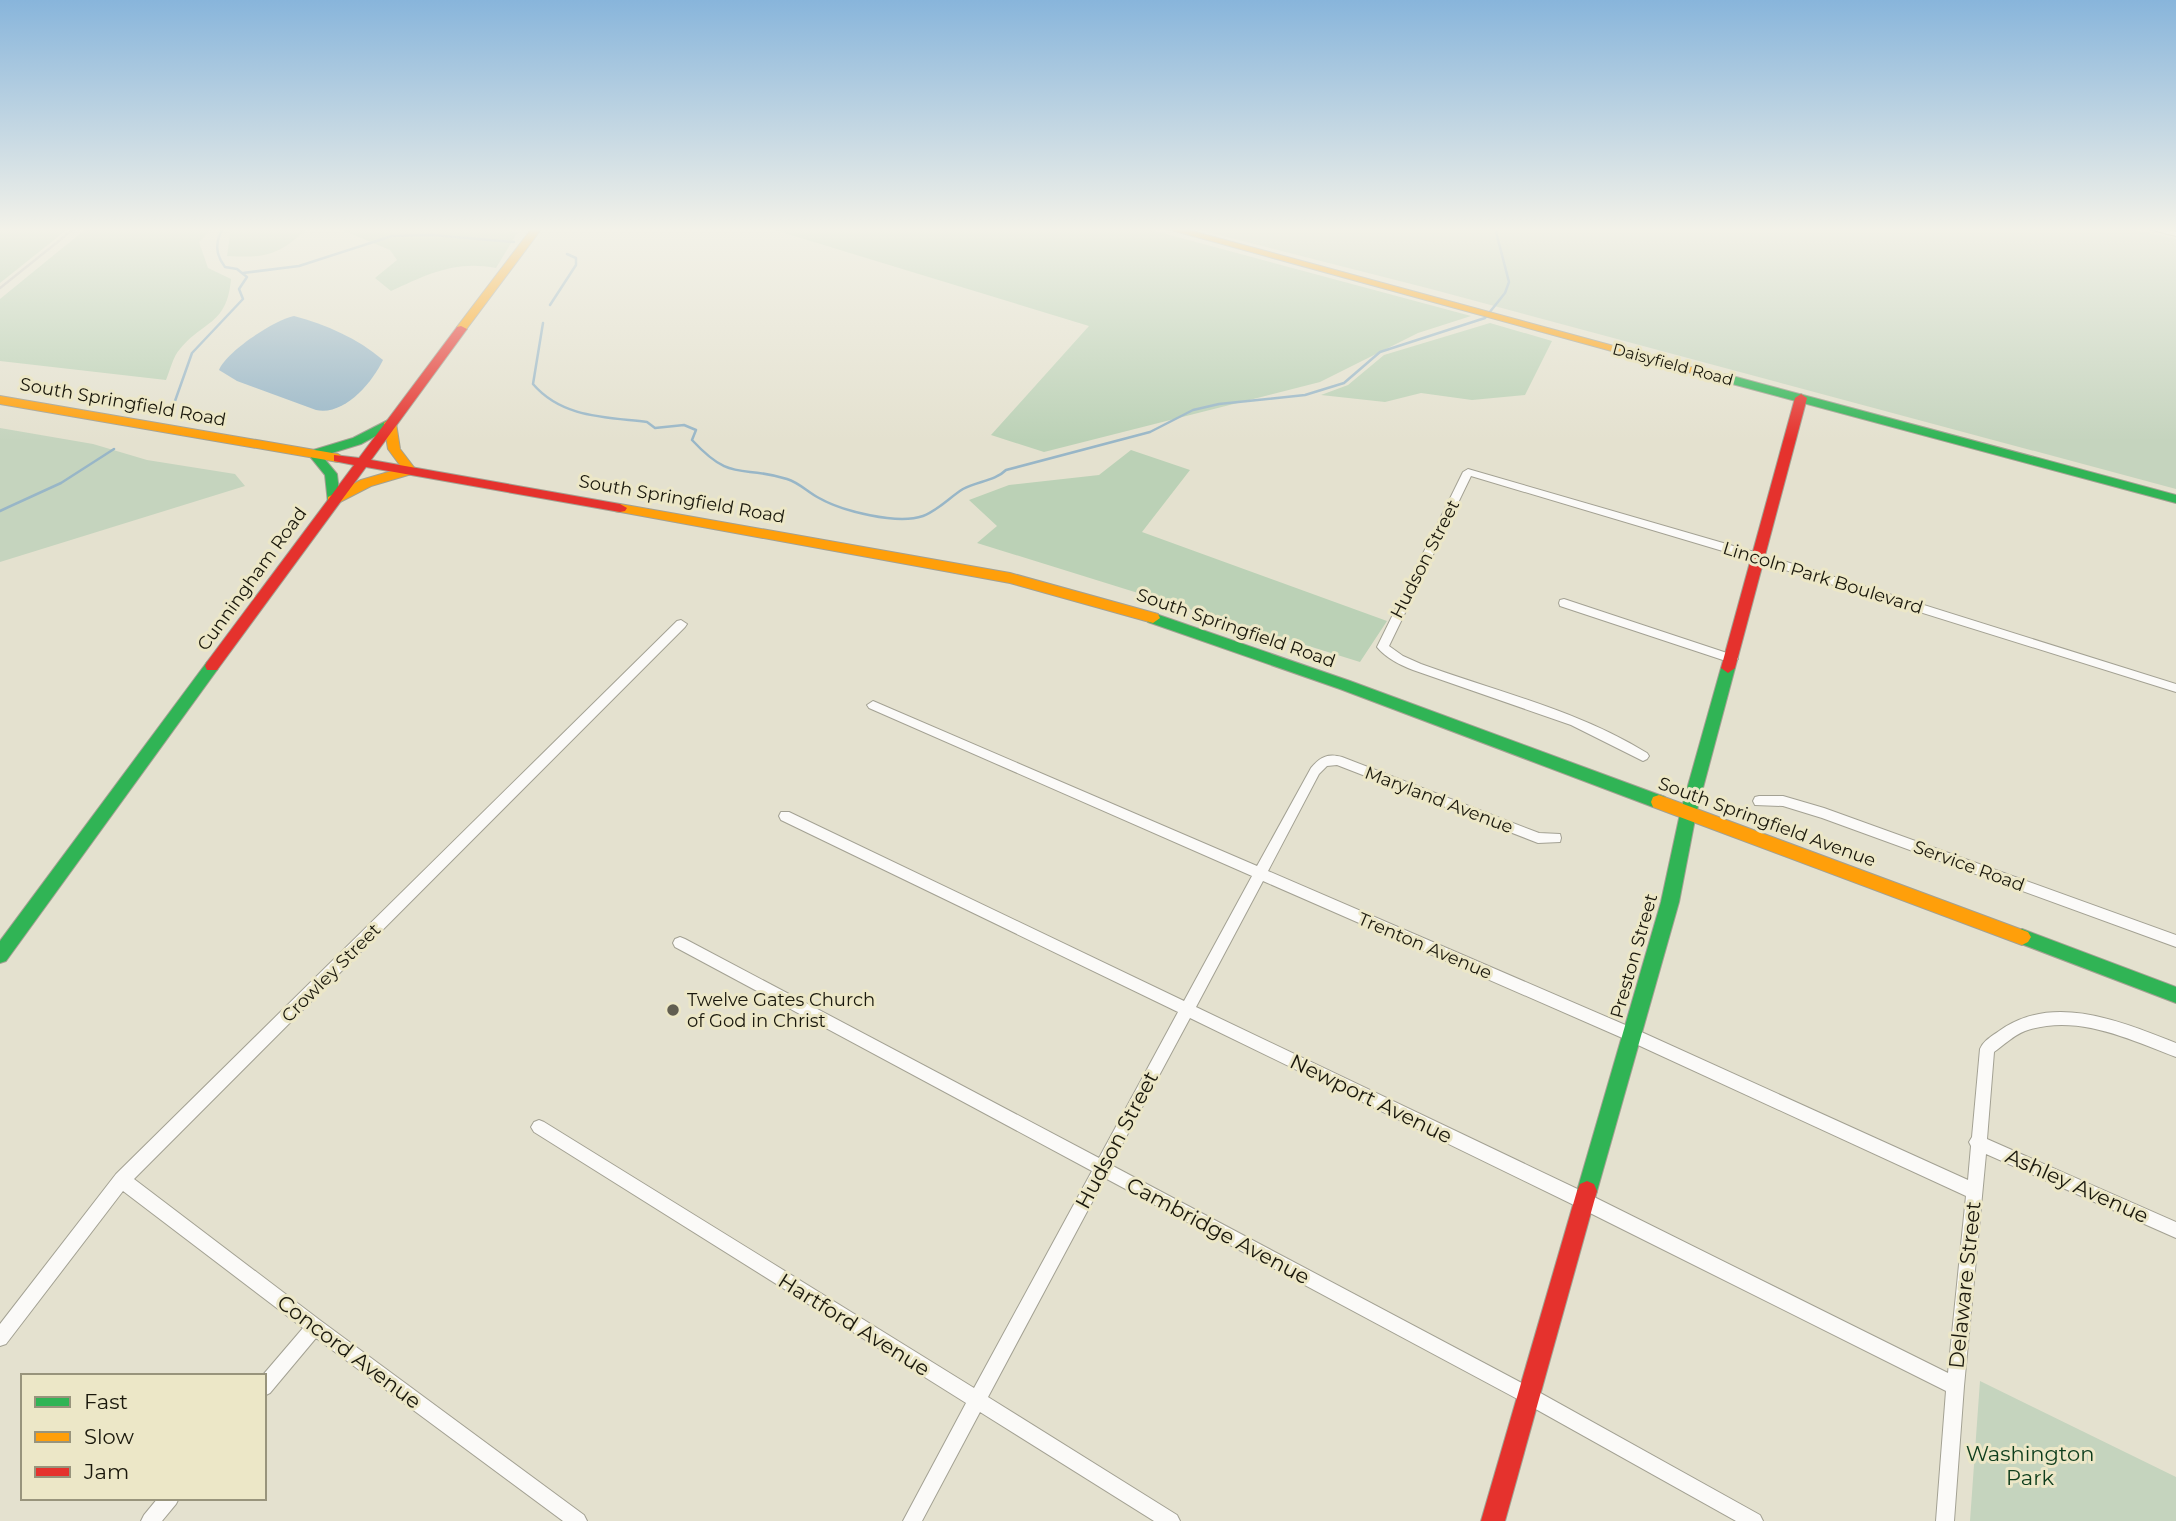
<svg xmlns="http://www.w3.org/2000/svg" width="2176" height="1521" font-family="Montserrat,sans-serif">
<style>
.green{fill:#c5d4be}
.forest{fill:#bbd1b6}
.water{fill:#98b6c7}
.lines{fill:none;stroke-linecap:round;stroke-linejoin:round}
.stream{stroke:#98b6c7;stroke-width:2.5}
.street-casing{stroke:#a3a193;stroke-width:2}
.fast-casing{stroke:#a3a193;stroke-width:2}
.slow-casing{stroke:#a3a193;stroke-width:2}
.jam-casing{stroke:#a3a193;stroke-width:2}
.street{fill:#fbfaf8;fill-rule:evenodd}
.fast{fill:#30b455;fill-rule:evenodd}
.slow{fill:#ff9f0a;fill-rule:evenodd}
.jam{fill:#e5322d;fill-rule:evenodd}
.rail{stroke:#c3c2bd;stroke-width:2.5}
.poi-dot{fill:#615e50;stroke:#ece7c7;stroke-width:2.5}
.labels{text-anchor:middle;stroke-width:6;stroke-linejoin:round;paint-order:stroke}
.far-street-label{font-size:16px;fill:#1a180c;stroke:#ece7c7}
.street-label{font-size:18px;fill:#1a180c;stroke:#ece7c7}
.poi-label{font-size:18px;fill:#1a180c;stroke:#ece7c7;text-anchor:start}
.near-street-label{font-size:21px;fill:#1a180c;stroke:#ece7c7}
.near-park-label{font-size:21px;fill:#0d3d1c;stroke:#ece7c7}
</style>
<rect width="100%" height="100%" fill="#e4e1cf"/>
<path class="green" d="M 1201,228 L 2125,228 L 2176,239 L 2176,489 L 1431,289 L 1199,230 Z
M 0,428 L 93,444 L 147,460 L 235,474 L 245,486 L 0,562 Z
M 1980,1381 L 2176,1477 L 2176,1521 L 1970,1521 Z"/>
<path class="forest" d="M 0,228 L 69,228 L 0,283 Z
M 87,228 L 213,228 L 199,242 L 208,268 L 231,279 C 227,325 204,320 180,349 C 173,356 170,371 166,380 L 0,361 L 0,299 Z
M 231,228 L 308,228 C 278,256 266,258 227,256 Z
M 337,228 L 501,228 L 517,233 L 496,268 C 455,260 428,274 391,291 L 375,278 L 397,260 L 390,250 Z
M 768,228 L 1144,228 L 1471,316 L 1418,333 L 1320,382 L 1044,452 L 991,435 L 1089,326 Z
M 1490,323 L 1552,341 L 1525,395 L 1472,400 L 1421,393 L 1385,402 L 1321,395 L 1348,385 L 1384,355 Z
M 1131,450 L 1190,470 L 1142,532 L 1387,621 L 1360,662 L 977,543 L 997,526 L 969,500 L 1009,485 L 1099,475 Z"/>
<path class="water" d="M 294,316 C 327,325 357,338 383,360 C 372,383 344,416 316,410 L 237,381 L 219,370 C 226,352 274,320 294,316 Z"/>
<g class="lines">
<path class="stream" d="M 243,273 L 299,266 L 392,236 L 432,235 L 514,242
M 550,305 L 576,265 L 576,258 L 567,254
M 543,323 L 533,384 C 562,418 606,417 647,422 L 655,428 L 684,425 L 696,430 L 692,440 C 733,484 740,464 787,479 C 800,483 807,492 819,498 C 842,511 897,525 923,516 C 937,511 950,497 963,489 C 978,481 995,481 1006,470 L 1150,432 L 1193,410 L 1219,404 L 1305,395 L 1344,383 L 1380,352 L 1485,318 L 1505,293 L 1509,282 L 1495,228
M 175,401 L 192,353 L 243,299 L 239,289 L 247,277 L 237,269 L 225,267 C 215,254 215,242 223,228
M 0,511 L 61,483 L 114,449"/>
<defs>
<path id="street" d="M 2145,228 L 2160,228 L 2176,232 L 2176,236 Z
M 1468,469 L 1761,554 L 2176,684 L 2176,692 L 1753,560 L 1471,476 L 1389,646 L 1403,656 L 1421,664 C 1498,692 1577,710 1647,753 L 1649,756 L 1647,759 L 1643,761 L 1571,725 L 1413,670 C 1400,665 1386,658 1377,647 L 1463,472 Z
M 1564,599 L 1736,656 L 1738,659 L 1732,663 L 1560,606 L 1559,603 L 1560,600 Z
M 681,620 L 687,624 L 685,627 L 134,1179 L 321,1321 L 584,1515 L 587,1521 L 563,1521 L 316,1338 L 270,1393 L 264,1396 L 264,1376 L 262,1376 L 303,1328 L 123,1191 L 6,1344 L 0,1346 L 0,1324 L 116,1174 L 677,621 Z
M 873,701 L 1257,866 L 1311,768 C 1320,757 1328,753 1342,757 L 1539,833 L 1560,834 L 1561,838 L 1560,842 L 1538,843 L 1337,765 L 1327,766 L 1319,774 L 1268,871 L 1637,1030 L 1968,1180 L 1971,1146 L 1969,1142 L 1972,1137 L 1980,1049 C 1983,1041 1992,1036 1999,1031 C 2053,992 2122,1022 2176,1043 L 2176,1057 C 2129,1039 2076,1013 2025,1031 C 2014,1035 2004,1045 1994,1052 L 1987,1139 L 2176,1222 L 2176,1238 L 1986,1154 L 1964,1386 L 1954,1521 L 1936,1521 L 1946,1391 L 1578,1207 L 1190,1018 L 1111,1165 L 1535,1390 L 1760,1515 L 1763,1521 L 1736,1521 L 1523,1402 L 1105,1178 L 988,1397 L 1177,1515 L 1180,1521 L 1154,1521 L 980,1412 L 922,1521 L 903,1521 L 966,1403 L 534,1132 L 531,1127 L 534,1122 L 539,1120 L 544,1122 L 974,1388 L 1092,1171 L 675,947 L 673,943 L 675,939 L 680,937 L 685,939 L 1099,1158 L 1178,1012 L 781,820 L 779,816 L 781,812 L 789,812 L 1184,1001 L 1252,876 L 869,708 L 867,705 ZM 1263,881 L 1627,1040 L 1966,1196 L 1948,1373 L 1590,1195 L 1196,1007 Z
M 1759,796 L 1783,796 L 1824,808 L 2176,935 L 2176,947 L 1822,818 L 1783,806 L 1755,805 L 1753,801 L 1755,797 Z
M 158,1498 L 179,1498 L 176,1504 L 162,1521 L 141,1521 L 144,1515 Z"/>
<path id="fast" d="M 1725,374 L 2176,495 L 2176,503 L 1721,381 L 1719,378 Z
M 390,419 L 396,423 L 394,426 L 361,444 L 322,456 L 337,474 L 340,500 L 338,503 L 328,503 L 325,475 L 308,454 L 310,451 L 353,438 Z
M 1153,613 L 1350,681 L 1665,797 L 1667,802 L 1665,807 L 1653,807 L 1340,689 L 1148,622 L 1146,618 Z
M 212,661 L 219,666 L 217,670 L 6,961 L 0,963 L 0,941 L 207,662 Z
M 1728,663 L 1735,668 L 1696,814 L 1679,902 L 1597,1191 L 1594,1198 L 1587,1201 L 1580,1198 L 1577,1191 L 1661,902 L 1680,814 L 1721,668 Z
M 2022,929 L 2176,987 L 2176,1003 L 2016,942 L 2013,937 L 2016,932 Z"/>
<path id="slow" d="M 532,228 L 542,228 L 465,331 L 457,331 L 457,327 Z
M 1164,228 L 1181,228 L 1731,378 L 1725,382 L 1721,381 Z
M 0,396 L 338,454 L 344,458 L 338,462 L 0,404 Z
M 390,419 L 396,423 L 400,449 L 416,470 L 415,473 L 371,486 L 338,503 L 328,503 L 328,497 L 361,480 L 402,468 L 388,449 L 384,423 Z
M 620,504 L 1010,573 L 1158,614 L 1160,618 L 1153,623 L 1010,583 L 615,511 L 613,508 Z
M 1659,795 L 2028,932 L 2031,937 L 2028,942 L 2022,945 L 1653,807 L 1651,802 L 1653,797 Z"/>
<path id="jam" d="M 461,326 L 467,329 L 371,460 L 620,504 L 627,508 L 625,511 L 620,512 L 366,467 L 217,670 L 207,670 L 205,666 L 207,662 L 354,465 L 334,461 L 334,455 L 359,458 L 457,327 Z
M 1801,394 L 1807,398 L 1735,668 L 1728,673 L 1721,668 L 1795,398 Z
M 1587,1181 L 1594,1184 L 1597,1191 L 1505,1521 L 1481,1521 L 1577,1191 L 1580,1184 Z"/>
</defs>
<use href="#street" class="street-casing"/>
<use href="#fast" class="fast-casing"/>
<use href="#slow" class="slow-casing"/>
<use href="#jam" class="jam-casing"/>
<use href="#street" class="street"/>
<use href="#fast" class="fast"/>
<use href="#slow" class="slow"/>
<use href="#jam" class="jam"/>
<path class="rail" d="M 0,288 L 75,228"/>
</g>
<linearGradient id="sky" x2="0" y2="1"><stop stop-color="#88b5db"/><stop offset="0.52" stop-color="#f3f2e9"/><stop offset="1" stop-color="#f3f2e9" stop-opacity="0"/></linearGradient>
<rect width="2176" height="441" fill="url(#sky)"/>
<circle class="poi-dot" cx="673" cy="1010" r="7"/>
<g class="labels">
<g class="far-street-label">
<text transform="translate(1673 364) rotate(15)" y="6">Daisyfield Road</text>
</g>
<g class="street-label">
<text transform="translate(123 402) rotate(10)" y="6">South Springfield Road</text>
<text transform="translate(682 499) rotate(10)" y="6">South Springfield Road</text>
<text transform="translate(1425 559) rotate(-63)" y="6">Hudson Street</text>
<text transform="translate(1823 578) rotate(17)" y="6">Lincoln Park Boulevard</text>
<text transform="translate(252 579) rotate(-54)" y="6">Cunningham Road</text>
<text transform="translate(1236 628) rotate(19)" y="6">South Springfield Road</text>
<text transform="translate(1439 800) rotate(21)" y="6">Maryland Avenue</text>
<text transform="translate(1767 822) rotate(20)" y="6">South Springfield Avenue</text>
<text transform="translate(1969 866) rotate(20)" y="6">Service Road</text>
<text transform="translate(1425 946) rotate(23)" y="6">Trenton Avenue</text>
<text transform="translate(1634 956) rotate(-74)" y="6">Preston Street</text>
<text transform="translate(331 973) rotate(-45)" y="6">Crowley Street</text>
</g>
<g class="poi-label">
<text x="687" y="1006">Twelve Gates Church<tspan x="687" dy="21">of God in Christ</tspan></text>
</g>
<g class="near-street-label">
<text transform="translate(1371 1099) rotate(26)" y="7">Newport Avenue</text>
<text transform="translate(1117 1140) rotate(-62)" y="7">Hudson Street</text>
<text transform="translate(2077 1186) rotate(24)" y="7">Ashley Avenue</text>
<text transform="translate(1218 1231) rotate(28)" y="7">Cambridge Avenue</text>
<text transform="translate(1965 1285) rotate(-84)" y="7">Delaware Street</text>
<text transform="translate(854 1325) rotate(32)" y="7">Hartford Avenue</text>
<text transform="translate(349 1352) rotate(37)" y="7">Concord Avenue</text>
</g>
<g class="near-park-label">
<text x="2030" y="1461">Washington<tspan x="2030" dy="24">Park</tspan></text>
</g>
</g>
<rect x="21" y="1374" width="245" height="126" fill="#ece7c7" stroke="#98947c" stroke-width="2"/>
<rect x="35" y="1397" width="35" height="10" fill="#30b455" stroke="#98947c" stroke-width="2"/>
<text x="84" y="1409" font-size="21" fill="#1a180c">Fast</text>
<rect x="35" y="1432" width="35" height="10" fill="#ff9f0a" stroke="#98947c" stroke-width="2"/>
<text x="84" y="1444" font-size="21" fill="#1a180c">Slow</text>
<rect x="35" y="1467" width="35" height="10" fill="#e5322d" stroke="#98947c" stroke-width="2"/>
<text x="84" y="1479" font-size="21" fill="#1a180c">Jam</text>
</svg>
